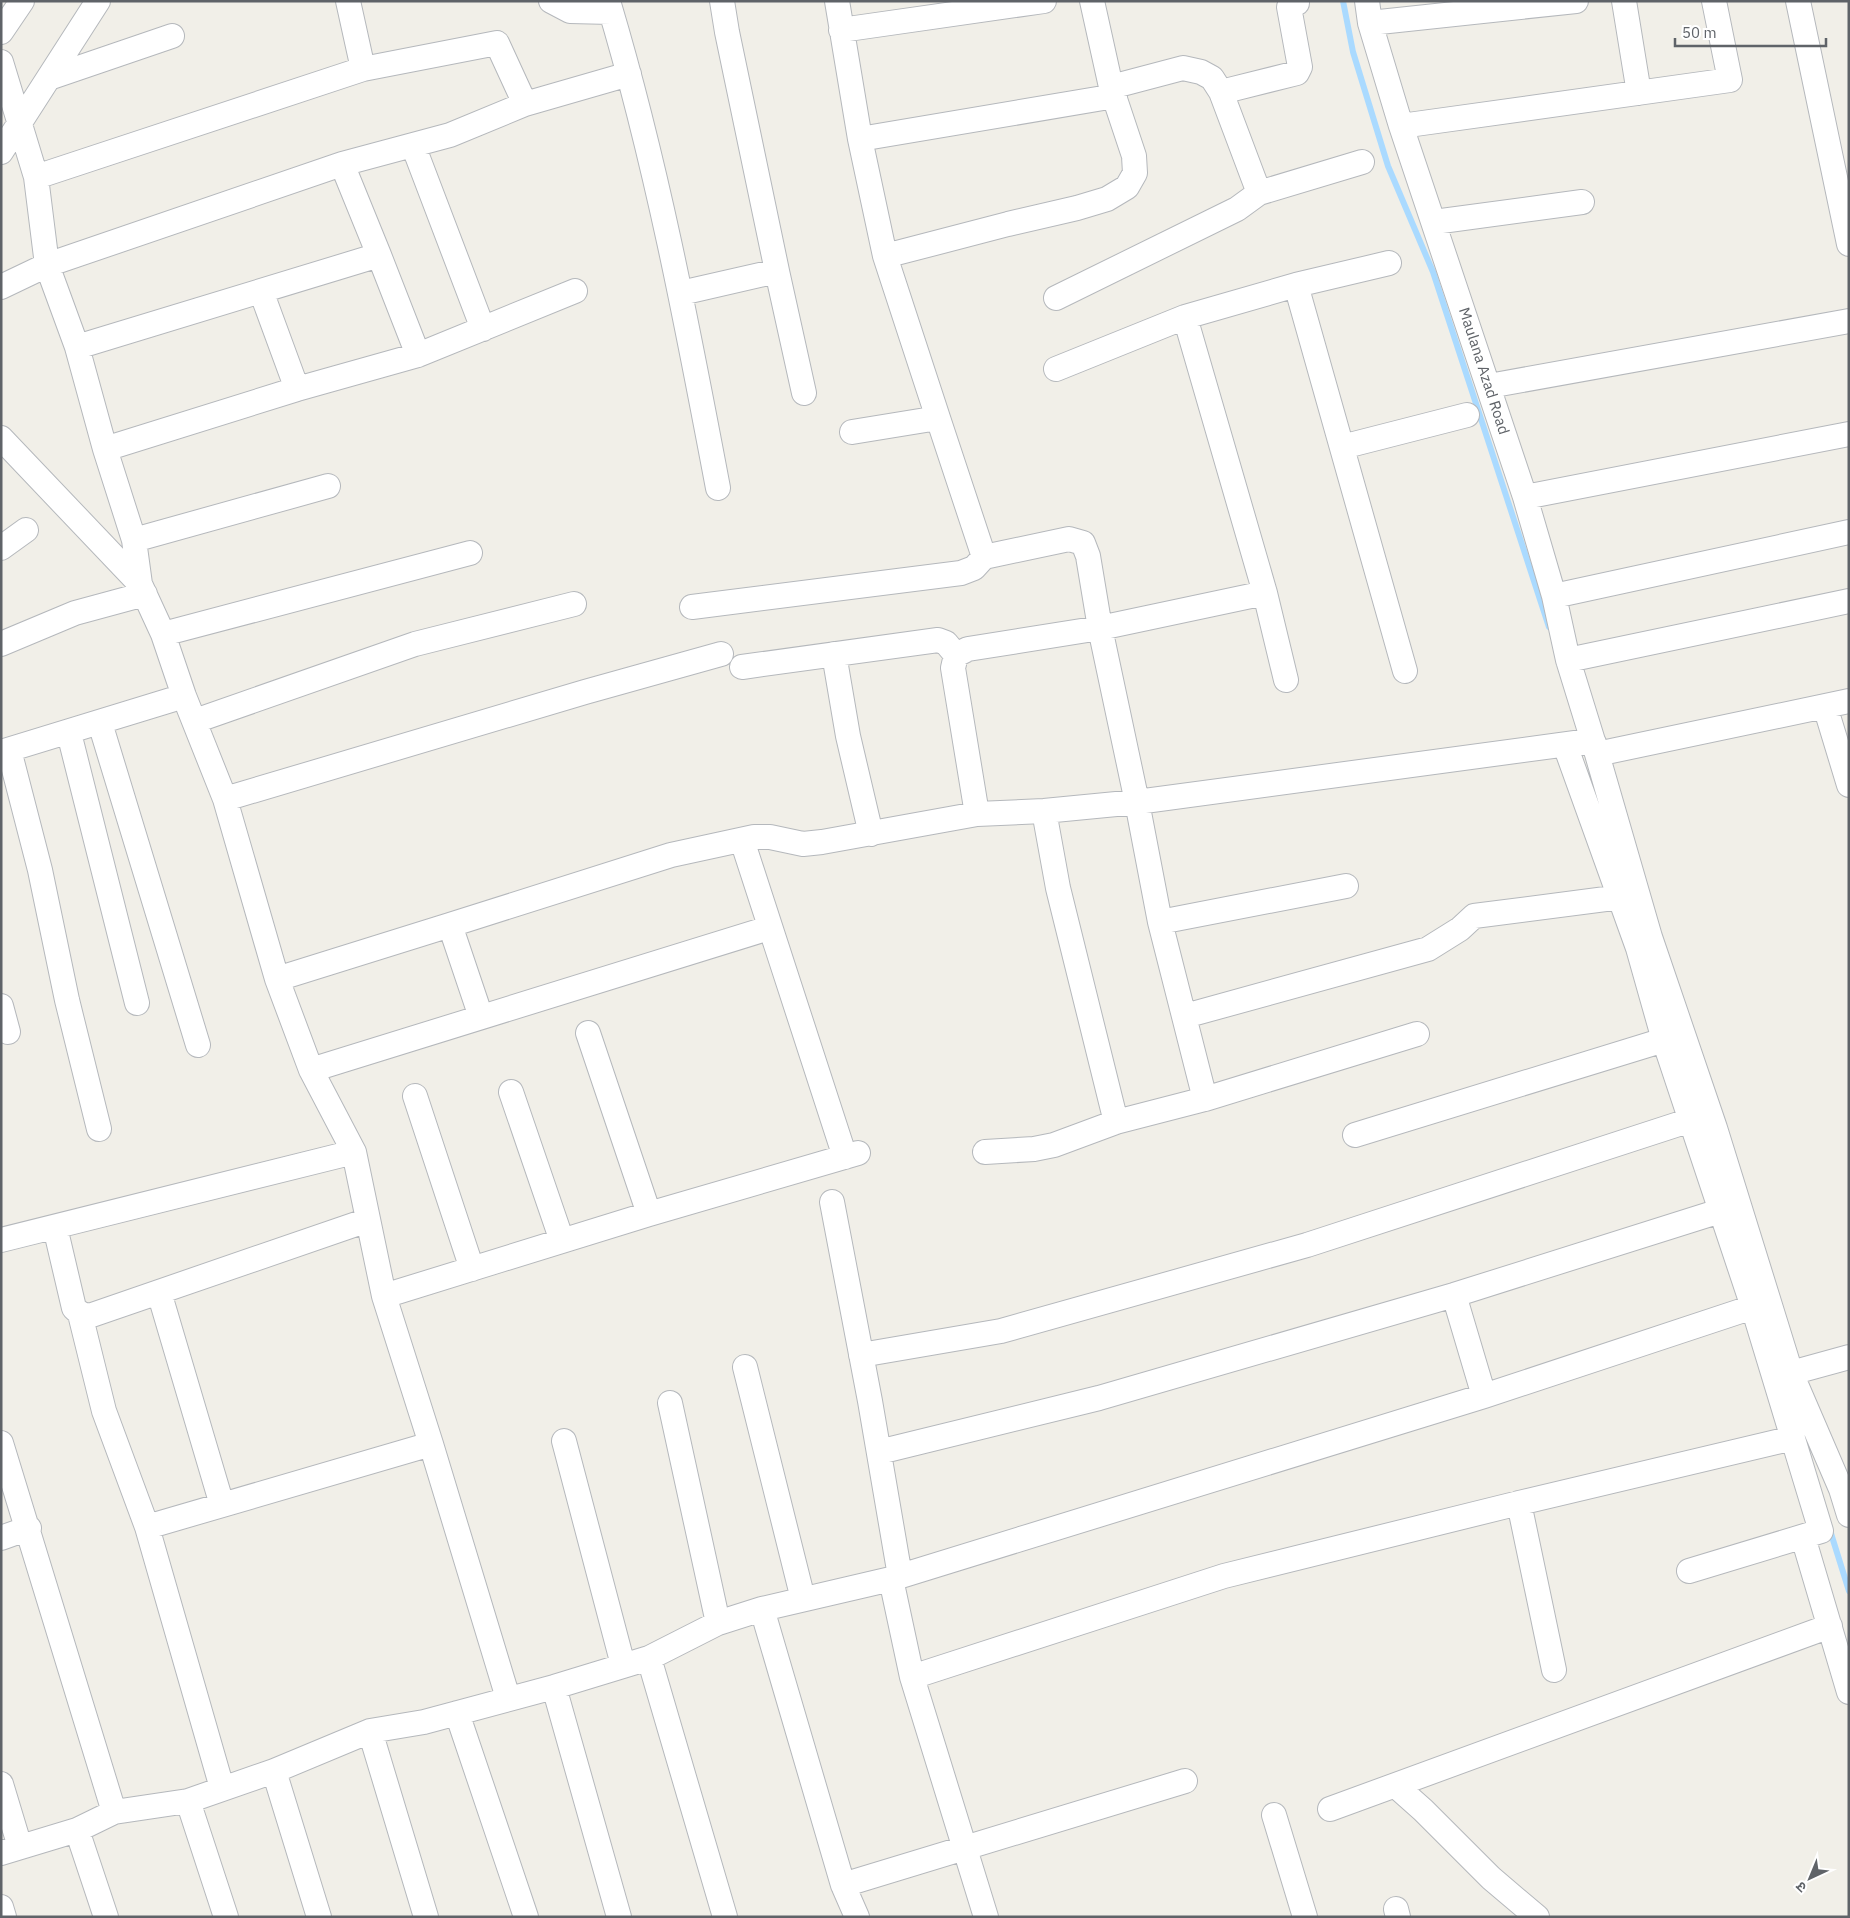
<svg xmlns="http://www.w3.org/2000/svg" width="1850" height="1918" font-family="'IBM Plex Sans','Noto Sans Devanagari',sans-serif">
<style>
.lines{fill:none;stroke-linecap:round;stroke-linejoin:round}
.stream{stroke:#aadaff;stroke-width:6}
.street-casing{stroke:#b5b8bc;stroke-width:26}
.street{stroke:#fff;stroke-width:24}
.labels{text-anchor:middle;stroke-width:5;stroke-linejoin:round;paint-order:stroke}
.street-label{font-size:15px;fill:#5f6368;stroke:#fff}
</style>
<rect width="100%" height="100%" fill="#f1efe8"/>
<g class="lines">
<path class="stream" d="M 1343,1 L 1353,52 L 1388,166 L 1433,272 L 1549,627
M 1829,1527 L 1849,1591"/>
<defs>
<path id="street" d="M 348,1 L 363,69
M 551,1 L 570,11 L 611,12
M 608,1 C 656,161 687,324 718,488
M 837,1 L 860,139 L 885,256 L 1008,224 L 1077,208 L 1107,199 L 1127,187 L 1135,173 L 1134,156 L 1111,87 L 1092,1
M 1367,1 L 1370,23 L 1401,126 L 1525,497 L 1554,596 L 1568,660 L 1597,754 L 1849,701
M 1624,1 L 1639,93
M 1798,1 L 1849,244
M 1370,23 L 1576,1
M 841,30 L 1044,1
M 1,32 L 22,1
M 1,62 L 36,177 L 47,265 L 77,347 L 105,449 L 134,540 L 140,584 L 163,634 L 184,696 L 225,799 L 277,979 L 311,1070 L 354,1152 L 384,1296
M 49,78 L 172,36
M 1111,87 L 1183,68 L 1201,72 L 1212,78 L 1221,92 L 1259,193
M 1221,92 L 1297,73 L 1300,67 L 1289,7 L 1297,3 L 1297,1
M 1401,126 L 1730,80 L 1714,1
M 860,139 L 1115,96
M 413,145 L 483,329
M 1,152 L 98,1
M 342,164 L 379,255 L 418,355
M 36,177 L 363,69 L 497,43 L 525,104
M 1434,222 L 1582,202
M 777,271 L 804,393
M 1296,285 L 1405,671
M 1,287 L 47,265 L 342,164 L 450,135 L 525,104 L 629,74
M 681,293 L 777,271 L 727,32 L 722,1
M 1056,298 L 1237,209 L 1259,193 L 1362,162
M 1185,317 L 1265,593 L 1286,680
M 77,347 L 379,255
M 1056,369 L 1185,317 L 1296,285 L 1389,263
M 1489,386 L 1849,321
M 297,389 L 418,355 L 575,291
M 938,418 L 984,557
M 852,432 L 938,418 L 885,256
M 1,438 L 140,584
M 1342,447 L 1467,415
M 105,449 L 297,389 L 261,291
M 1525,497 L 1849,434
M 134,540 L 328,486
M 1,548 L 26,530
M 1554,596 L 1849,532
M 692,607 L 961,573 L 974,568 L 984,557 L 1069,539 L 1083,543 L 1088,556 L 1100,628 L 1137,802 L 1160,922 L 1205,1099 L 1417,1034
M 163,634 L 470,553
M 1,644 L 75,613 L 145,594
M 834,654 L 848,736 L 871,834
M 1568,660 L 1849,601
M 742,667 L 938,640 L 946,643 L 956,655
M 1825,706 L 1849,785
M 195,721 L 415,644 L 574,604
M 100,723 L 198,1045
M 69,733 L 137,1003
M 1565,745 L 1638,948 L 1664,1040 L 1753,1307 L 1821,1531 L 1689,1571
M 9,750 L 40,870 L 67,1000 L 99,1129
M 1,752 L 184,696
M 1597,754 L 1650,937 L 1715,1128 L 1791,1373 L 1841,1489 L 1849,1515
M 225,799 L 585,692 L 721,654
M 1044,811 L 1058,888 L 1116,1122 L 1205,1099
M 977,814 L 953,668 L 956,655 L 968,649 L 1100,628 L 1265,593
M 742,840 L 845,1157
M 1160,922 L 1346,886
M 450,925 L 671,855 L 754,837 L 770,837 L 803,844 L 822,842 L 977,814 L 1044,811 L 1137,802 L 1575,743 L 1594,743
M 277,979 L 450,925 L 481,1017
M 1,1006 L 8,1032
M 1185,1016 L 1428,949 L 1460,929 L 1474,916 L 1621,897
M 588,1033 L 649,1214
M 311,1070 L 769,928
M 511,1092 L 562,1241
M 415,1096 L 472,1269
M 1355,1135 L 1664,1040
M 985,1152 L 1034,1149 L 1054,1145 L 1116,1122
M 832,1202 L 870,1401 L 900,1576
M 55,1227 L 74,1308 C 80,1314 84,1316 92,1315 L 368,1220
M 1,1240 L 354,1152
M 159,1292 L 222,1505
M 1454,1295 L 1484,1396
M 80,1314 L 104,1411 L 147,1527 L 222,1788
M 861,1355 L 1001,1331 L 1307,1245 L 1691,1120
M 745,1367 L 803,1599
M 1791,1373 L 1849,1357
M 670,1403 L 718,1623
M 564,1441 L 623,1665
M 1,1443 L 114,1812
M 879,1452 L 1099,1398 L 1454,1295 L 1720,1211
M 1519,1503 L 1554,1670
M 147,1527 L 431,1444
M 1803,1537 L 1849,1692
M 1,1538 L 29,1528
M 891,1579 L 912,1677 L 986,1917
M 762,1609 L 843,1885 L 857,1917
M 649,1658 L 725,1917
M 912,1677 L 1224,1576 L 1519,1503 L 1793,1438
M 554,1687 L 619,1917
M 508,1698 L 431,1444 L 384,1296 L 649,1214 L 858,1153
M 457,1713 L 526,1917
M 370,1731 L 426,1917
M 274,1771 L 319,1917
M 1,1784 L 20,1847
M 1396,1786 L 1423,1810 L 1491,1878 L 1537,1917
M 188,1801 L 226,1917
M 1330,1809 L 1830,1626
M 1274,1815 L 1305,1917
M 77,1830 L 106,1917
M 1,1853 L 77,1830 L 114,1812 L 188,1801 L 274,1771 L 370,1731 L 424,1722 L 554,1687 L 649,1658 L 718,1623 L 762,1609 L 891,1579 L 1484,1396 L 1753,1307
M 843,1885 L 1185,1781
M 1,1907 L 4,1917
M 1396,1909 L 1398,1917"/>
</defs>
<use href="#street" class="street-casing"/>
<use href="#street" class="street"/>
</g>
<g class="labels">
<g class="street-label">
<text transform="translate(1484 371) rotate(72)" y="5">Maulana Azad Road</text>
</g>
</g>
<rect width="1850" height="1918" fill="none" stroke="#5f6368" stroke-width="5"/>
<g transform="translate(1810 1878) rotate(224)" stroke="#ffffff" stroke-width="4" paint-order="stroke">
<path d="M0-4L9 19L0 12L-9 19Z" fill="#5f6368"/>
<text y="-8" font-size="14" font-weight="bold" text-anchor="middle" fill="#5f6368">उ</text>
</g>
<path d="M1675 38v8h151v-8" fill="none" stroke="#5f6368" stroke-width="2.5"/>
<text x="1682" y="38" font-size="15" fill="#5f6368" stroke="#ffffff" stroke-width="4" paint-order="stroke">50 m</text>
</svg>
